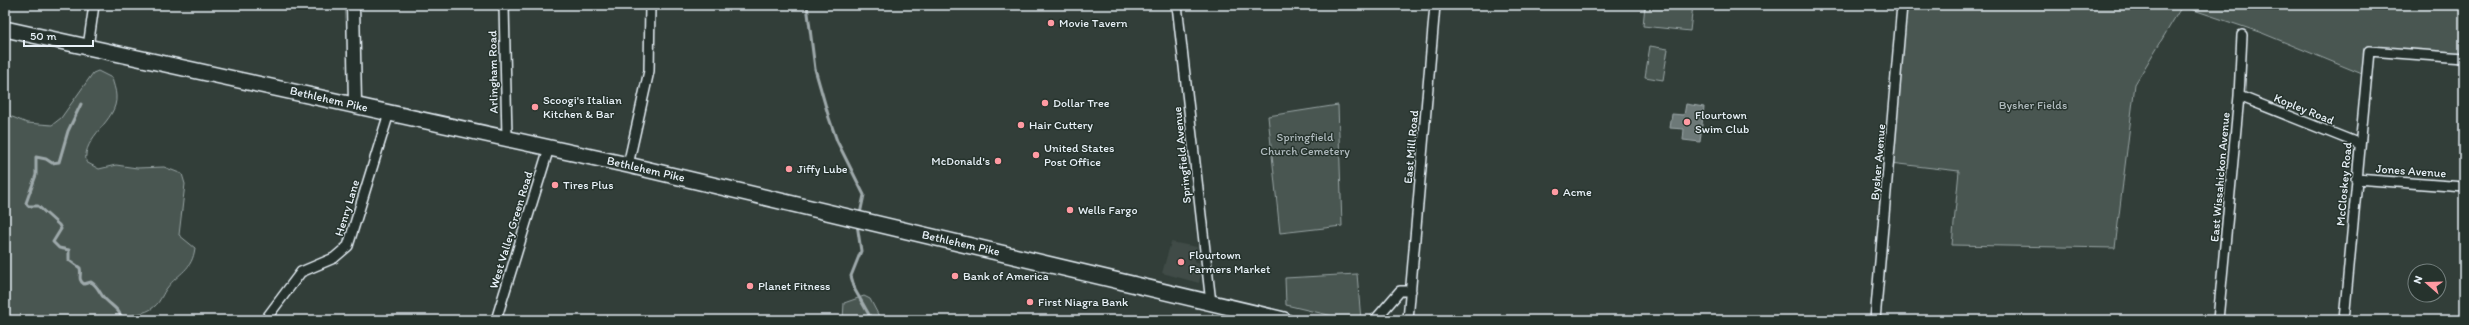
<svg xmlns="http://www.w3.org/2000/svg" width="2469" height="325" font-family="Itim,sans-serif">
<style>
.built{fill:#3f4b46}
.green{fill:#495651;stroke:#98a4a4}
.water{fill:#6d7978;stroke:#9ea9ab}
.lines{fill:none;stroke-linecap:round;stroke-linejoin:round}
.stream{stroke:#9ea9ab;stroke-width:3}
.minor-casing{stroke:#e8f1f8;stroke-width:12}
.tertiary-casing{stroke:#e8f1f8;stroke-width:15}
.primary-casing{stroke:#e8f1f8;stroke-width:18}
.minor{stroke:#26332d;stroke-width:9}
.tertiary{stroke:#26332d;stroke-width:12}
.primary{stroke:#26332d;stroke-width:15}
.poi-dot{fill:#ff9aa2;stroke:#26332d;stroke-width:1.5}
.labels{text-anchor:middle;stroke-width:3;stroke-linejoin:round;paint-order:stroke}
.poi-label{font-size:12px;fill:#e8f1f8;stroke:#26332d;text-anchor:start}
.street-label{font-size:12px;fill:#e8f1f8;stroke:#26332d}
.park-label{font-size:12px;fill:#b0bbbe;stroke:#26332d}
</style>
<rect width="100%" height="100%" fill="#323e39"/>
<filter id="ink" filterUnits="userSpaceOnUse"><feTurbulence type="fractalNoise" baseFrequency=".025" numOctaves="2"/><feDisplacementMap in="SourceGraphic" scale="8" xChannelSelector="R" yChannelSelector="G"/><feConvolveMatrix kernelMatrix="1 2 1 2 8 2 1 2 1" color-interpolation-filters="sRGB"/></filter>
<g filter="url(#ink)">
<path class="built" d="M 1171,242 L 1197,247 L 1194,261 L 1200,263 L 1199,267 L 1202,269 L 1199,283 L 1162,273 Z"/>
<path class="green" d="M 1645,5 L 1693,5 L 1690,31 L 1643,26 Z
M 1902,5 L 2464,5 L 2464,58 L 2369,51 L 2367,76 L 2262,33 L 2182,6 L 2135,84 L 2115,248 L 1952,245 L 1959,171 L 1890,163 Z
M 1650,46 L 1668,49 L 1663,80 L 1645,77 Z
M 98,71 L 112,78 C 113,83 116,90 116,96 C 118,121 82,136 86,162 L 99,169 L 116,165 L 137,168 L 164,167 L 182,174 L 185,184 L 179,235 L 195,248 C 192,271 179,272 167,288 C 163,293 160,302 155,306 C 145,316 130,312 121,320 L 5,320 L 5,114 L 27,123 L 52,125 L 61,118 L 93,73 Z
M 1338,105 L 1342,226 L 1280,233 L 1268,116 Z
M 1357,274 L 1361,320 L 1350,320 L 1286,305 L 1285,278 Z
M 864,296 L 870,299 L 881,320 L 843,320 L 844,303 Z"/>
<path class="water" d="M 1686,104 L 1704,107 L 1700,142 L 1683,140 L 1684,129 L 1670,128 L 1672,114 L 1684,115 Z"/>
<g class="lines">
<path class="stream" d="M 807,5 L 815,69 L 829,118 L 837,141 L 864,195 L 860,214
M 81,104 L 68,131 L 59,162 L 52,163 L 46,159 L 36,157 L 36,175 L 26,203 L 28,206 L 38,206 L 59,225 L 61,229 L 53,242 L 59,248 L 69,250 L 69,260 L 80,268 C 82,275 77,279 84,284 L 91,282 C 99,287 99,293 105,299 C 113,307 119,309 123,320
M 857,224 L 861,251 L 851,276 L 855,290 L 872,320"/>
<defs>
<path id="minor" d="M 504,5 L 507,137
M 1177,5 L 1211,303
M 88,47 L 94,5
M 2239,96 L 2360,144
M 628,165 L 649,71 L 650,5
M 2356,179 L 2464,187
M 265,320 L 301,272 L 334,258 L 348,246 L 389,113
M 496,320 L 549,148
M 1375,320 L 1400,291 L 1411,291
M 1408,320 L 1435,5
M 1875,320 L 1902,5
M 2218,320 L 2239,96 L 2242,35
M 2344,320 L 2369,51 L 2464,58"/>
<path id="tertiary" d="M 353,5 L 355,103"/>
<path id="primary" d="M 5,29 L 628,165 L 1284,320"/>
</defs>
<use href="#minor" class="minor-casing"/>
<use href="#tertiary" class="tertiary-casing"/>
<use href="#primary" class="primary-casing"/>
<use href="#minor" class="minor"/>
<use href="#tertiary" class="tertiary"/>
<use href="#primary" class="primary"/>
</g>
</g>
<g class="poi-dot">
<circle cx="1051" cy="23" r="4"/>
<circle cx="1045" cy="103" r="4"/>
<circle cx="535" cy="107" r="4"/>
<circle cx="1687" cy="122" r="4"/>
<circle cx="1021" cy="125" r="4"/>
<circle cx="1036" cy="155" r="4"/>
<circle cx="998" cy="161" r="4"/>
<circle cx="789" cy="169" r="4"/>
<circle cx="555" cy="185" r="4"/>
<circle cx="1555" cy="192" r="4"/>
<circle cx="1070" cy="210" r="4"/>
<circle cx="1181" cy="262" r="4"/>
<circle cx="955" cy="276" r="4"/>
<circle cx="750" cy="286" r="4"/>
<circle cx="1030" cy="302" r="4"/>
</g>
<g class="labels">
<g class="poi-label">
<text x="1059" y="27">Movie Tavern</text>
<text x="543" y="104">Scoogi's Italian<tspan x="543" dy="14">Kitchen &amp; Bar</tspan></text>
<text x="1053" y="107">Dollar Tree</text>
<text x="1695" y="119">Flourtown<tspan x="1695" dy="14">Swim Club</tspan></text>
<text x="1029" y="129">Hair Cuttery</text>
<text x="1044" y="152">United States<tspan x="1044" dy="14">Post Office</tspan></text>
<text x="990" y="165" text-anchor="end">McDonald's</text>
<text x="797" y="173">Jiffy Lube</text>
<text x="563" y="189">Tires Plus</text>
<text x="1563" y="196">Acme</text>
<text x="1078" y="214">Wells Fargo</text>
<text x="1189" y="259">Flourtown<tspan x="1189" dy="14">Farmers Market</tspan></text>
<text x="963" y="280">Bank of America</text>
<text x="758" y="290">Planet Fitness</text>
<text x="1038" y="306">First Niagra Bank</text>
</g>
<g class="street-label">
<text transform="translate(493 72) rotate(-91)" y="4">Arlingham Road</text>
<text transform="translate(329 99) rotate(13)" y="4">Bethlehem Pike</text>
<text transform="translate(2304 109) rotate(22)" y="4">Kopley Road</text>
<text transform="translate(1411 147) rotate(-85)" y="4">East Mill Road</text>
<text transform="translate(1182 155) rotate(-96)" y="4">Springfield Avenue</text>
<text transform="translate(1878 162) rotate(-85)" y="4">Bysher Avenue</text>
<text transform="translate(646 169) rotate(13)" y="4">Bethlehem Pike</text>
<text transform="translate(2411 171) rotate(4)" y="4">Jones Avenue</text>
<text transform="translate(2220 177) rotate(-85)" y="4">East Wissahickon Avenue</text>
<text transform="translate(2344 184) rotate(-85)" y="4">McCloskey Road</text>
<text transform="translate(347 208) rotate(-73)" y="4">Henry Lane</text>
<text transform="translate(511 230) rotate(-73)" y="4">West Valley Green Road</text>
<text transform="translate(961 243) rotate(13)" y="4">Bethlehem Pike</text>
</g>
<g class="park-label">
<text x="2033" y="109">Bysher Fields</text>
<text x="1305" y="141">Springfield<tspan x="1305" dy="14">Church Cemetery</tspan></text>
</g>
</g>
<rect width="2469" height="325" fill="none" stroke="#26332d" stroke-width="20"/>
<rect x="10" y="10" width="2449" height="305" fill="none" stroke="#e8f1f8" stroke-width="1.5" filter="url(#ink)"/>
<g transform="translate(2427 283) rotate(290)"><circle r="19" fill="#26332d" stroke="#747f7e"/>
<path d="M0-3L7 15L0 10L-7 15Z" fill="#ff9aa2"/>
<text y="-6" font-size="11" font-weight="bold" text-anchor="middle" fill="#e8f1f8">N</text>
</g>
<path d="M24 40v6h69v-6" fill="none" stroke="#e8f1f8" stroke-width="2"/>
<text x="30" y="40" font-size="12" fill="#e8f1f8" stroke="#26332d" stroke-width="3" paint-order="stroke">50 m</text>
</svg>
